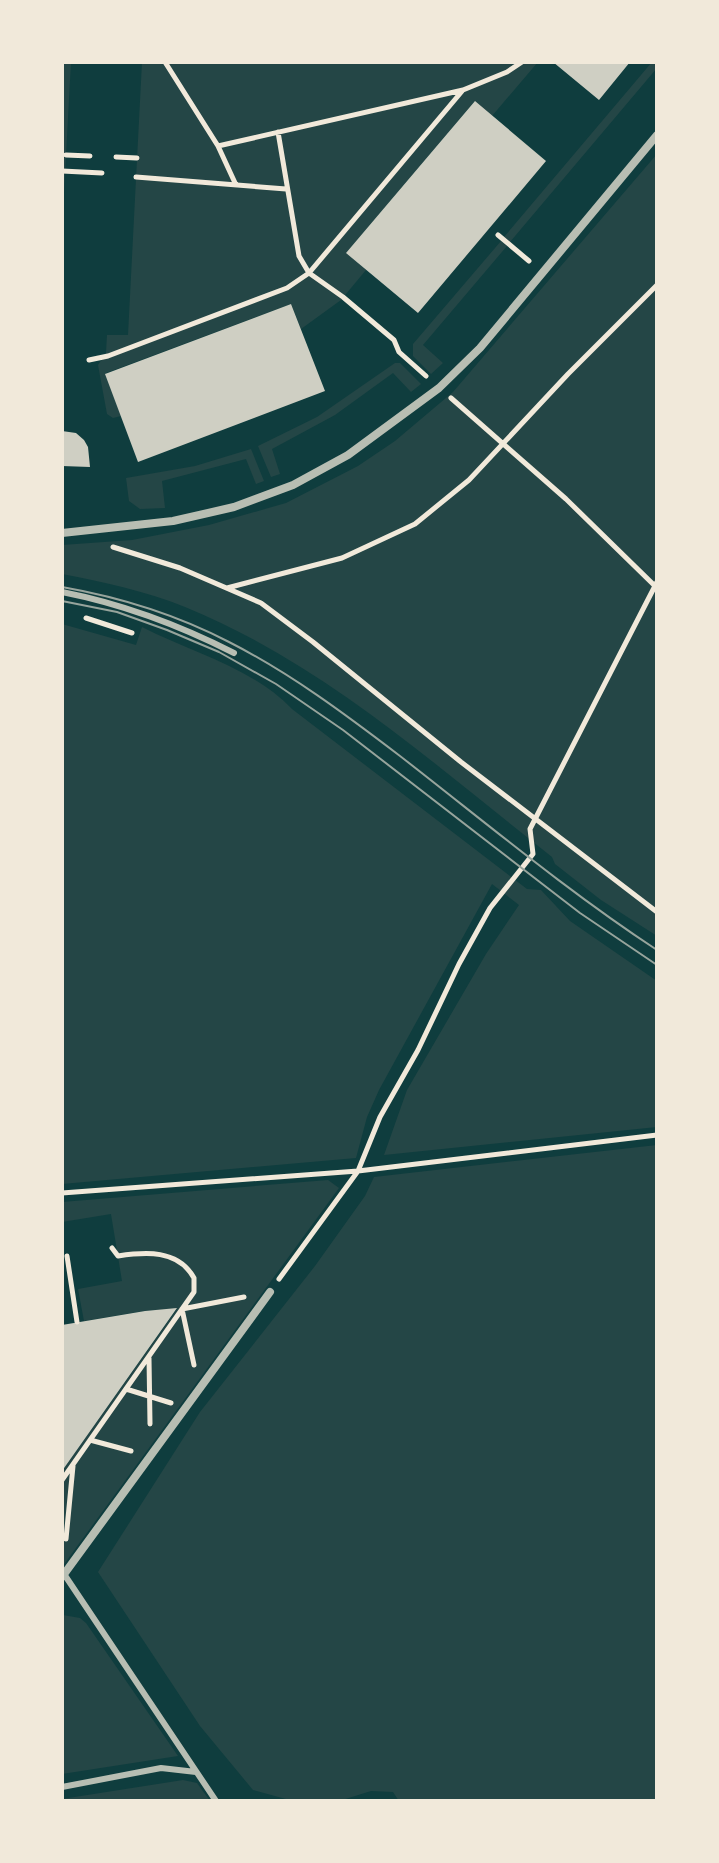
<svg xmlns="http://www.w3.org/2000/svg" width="719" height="1863" font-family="'Nunito Sans',sans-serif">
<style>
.green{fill:#244646}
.building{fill:#cfcfc3}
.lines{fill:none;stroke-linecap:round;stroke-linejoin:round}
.path{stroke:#f1e9da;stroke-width:5}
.service{stroke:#b8beb3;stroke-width:6}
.minor{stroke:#b8beb3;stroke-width:8}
.tram{stroke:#97a49c;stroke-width:2}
</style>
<rect width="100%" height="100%" fill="#0f3d3e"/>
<path class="green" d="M 62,62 L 71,62 L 62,230 Z
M 142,62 L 538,62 L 492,116 L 474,102 L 347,252 L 366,270 L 341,300 L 301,329 L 291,304 L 106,373 L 121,416 L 113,418 L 107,414 L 98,365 L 106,353 L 107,335 L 128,335 Z
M 652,62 L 657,62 L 657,68 L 510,242 L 504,237 Z
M 657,154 L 657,936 L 601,900 L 555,864 L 552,857 C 437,767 323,663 185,607 C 146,591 103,582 62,574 L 62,545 L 132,540 L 209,525 L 286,503 L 358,466 L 395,441 L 453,392 Z
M 501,241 L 507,246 L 423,345 L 443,363 L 431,374 L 413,356 L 413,344 Z
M 395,363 L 400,363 L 421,384 L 411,392 L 393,373 L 335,415 L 272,449 L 280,474 L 271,477 L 258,446 L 317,417 Z
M 251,449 L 264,481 L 256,484 L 246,459 L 162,481 L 165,508 L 140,509 L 129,501 L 126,478 L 195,466 Z
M 62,624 L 136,645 L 142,627 C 191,652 253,668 292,709 L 527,889 L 541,890 L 570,921 L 657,981 L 657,1127 L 384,1155 L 407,1090 L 486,954 L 519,905 L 492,884 L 379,1090 L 367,1117 L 356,1158 L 62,1184 Z
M 657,1145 L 657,1801 L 399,1801 L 393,1792 L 371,1791 L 339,1801 L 293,1801 L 253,1790 L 200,1726 L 98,1572 L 200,1412 L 315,1266 L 365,1196 L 374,1177 Z
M 328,1180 L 339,1188 L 62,1567 L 62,1471 L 177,1309 L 144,1311 L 84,1321 L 78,1289 L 122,1281 L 111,1214 L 62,1222 L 62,1202 Z
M 63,1615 L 80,1618 L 86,1623 L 178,1756 L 62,1774 Z
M 183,1780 L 197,1783 L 210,1801 L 62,1801 L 62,1799 Z"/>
<path class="building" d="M 553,62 L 630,62 L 599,100 Z
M 475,101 L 546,161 L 418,313 L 346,253 Z
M 291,304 L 325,391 L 138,462 L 105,374 Z
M 62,431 L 76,433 L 84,440 L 88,447 L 90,467 L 62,466 Z
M 177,1308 L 62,1471 L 62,1325 L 145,1311 Z"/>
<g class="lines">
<path class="path" d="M 165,62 L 218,146 L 236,185
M 278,132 L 299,256 L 309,273 L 343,297 L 394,340 L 399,352 L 426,376
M 218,146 L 463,90
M 66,155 L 90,156
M 116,157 L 137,158
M 62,171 L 102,173
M 136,177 L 286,189
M 498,235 L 529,261
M 89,360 L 108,356 L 287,288 L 309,273 L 463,90 L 507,72 L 522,62
M 451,398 L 566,499 L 656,587
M 113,547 L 180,568 L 261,603 L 313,642 L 461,762 L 657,912
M 227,588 L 342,558 L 415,524 L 469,480 L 568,374 L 657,285
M 86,618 L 132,633
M 62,1193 L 358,1171 L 657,1135
M 67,1256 L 77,1322
M 279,1279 L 358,1171 L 380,1117 L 418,1050 L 459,964 L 490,908 L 533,854 L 530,829 L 657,582
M 182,1309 L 244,1297
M 182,1309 L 194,1365
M 149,1358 L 150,1424
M 126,1389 L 171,1403
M 90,1440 L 131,1451
M 62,1480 L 194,1292 L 194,1278 C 178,1249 145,1252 118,1256 L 112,1248
M 66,1539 L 73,1466"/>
<path class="service" d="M 62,592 C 123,604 179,625 234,653
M 64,1574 L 216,1801
M 62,1787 L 161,1768 L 196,1772"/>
<path class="minor" d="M 62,533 L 173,521 L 234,507 L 293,485 L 348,455 L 439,388 L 480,348 L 657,135
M 62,1577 L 270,1292"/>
<path class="tram" d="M 62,587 C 119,597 177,615 229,642 C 290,673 345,714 400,756 C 485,822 567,891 657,950
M 62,601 L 117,612 L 167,630 L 219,652 L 276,684 L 343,730 L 580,913 L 657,965"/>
</g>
<rect width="719" height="1863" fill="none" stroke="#f1e9da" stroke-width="128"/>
</svg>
